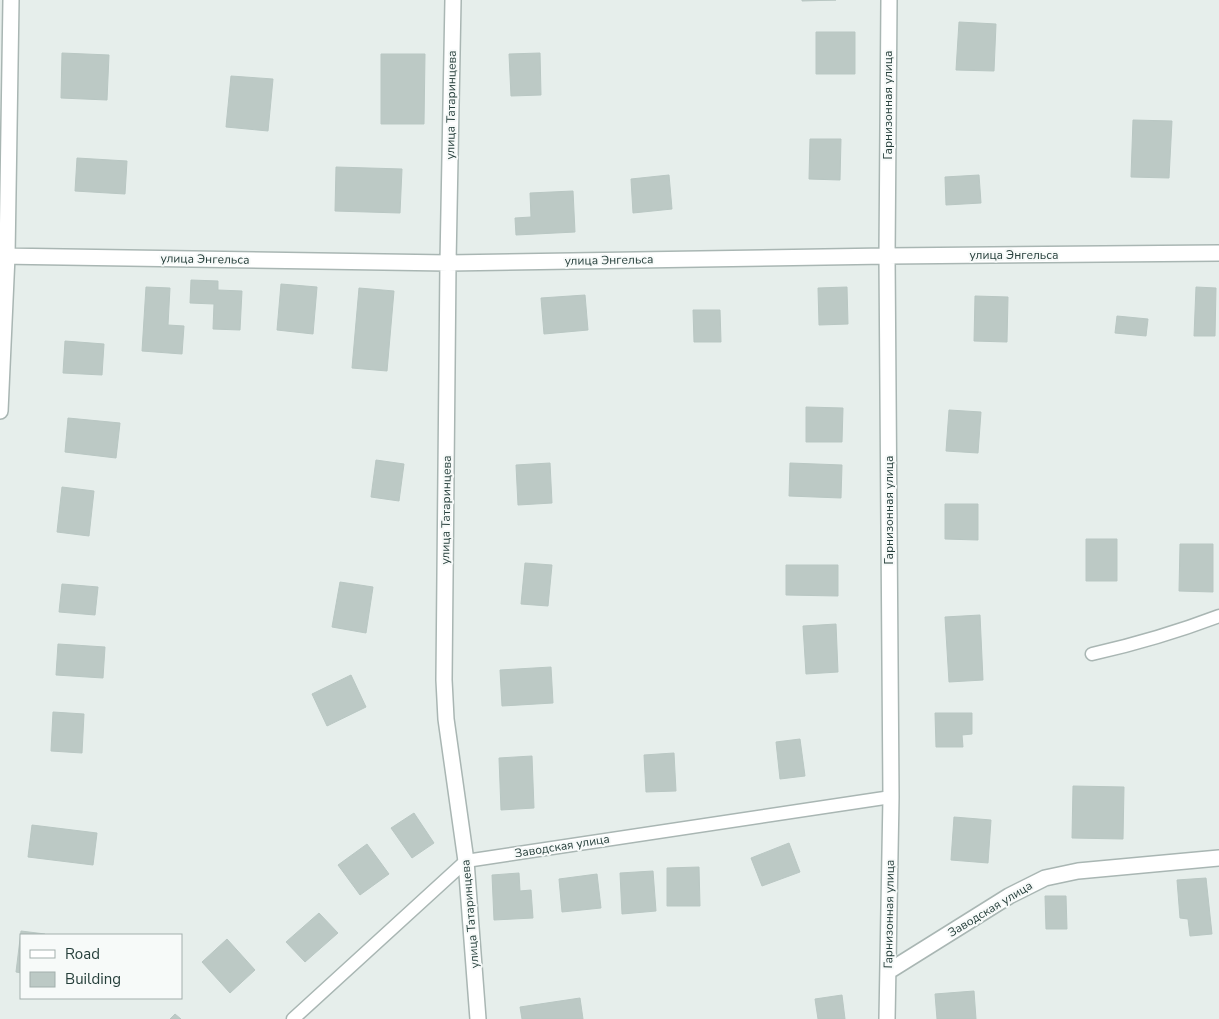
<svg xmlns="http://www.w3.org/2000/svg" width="1219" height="1019" font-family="'Nunito Sans',sans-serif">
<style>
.building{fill:#bcc9c5;stroke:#b9c7c3}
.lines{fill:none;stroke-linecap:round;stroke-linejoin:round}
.lane-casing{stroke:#a9b6b3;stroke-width:15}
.street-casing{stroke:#a9b6b3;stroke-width:18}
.lane{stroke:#fff;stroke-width:12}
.street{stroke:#fff;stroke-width:15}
.labels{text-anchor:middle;stroke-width:4;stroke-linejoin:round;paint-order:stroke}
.street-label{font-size:12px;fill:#263f3b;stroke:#f7faf9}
</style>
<rect width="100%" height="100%" fill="#e6eeeb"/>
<path class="building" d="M 802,0 L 836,0 L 802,1 Z
M 959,22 L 996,24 L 994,71 L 956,70 Z
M 816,32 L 855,32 L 855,74 L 816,74 Z
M 62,53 L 109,55 L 107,100 L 61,98 Z
M 540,53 L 541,95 L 511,96 L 509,54 Z
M 381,54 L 425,54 L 424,124 L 381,124 Z
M 231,76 L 273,79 L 268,131 L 226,127 Z
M 1133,120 L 1172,121 L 1169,178 L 1131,177 Z
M 810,139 L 841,139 L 840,180 L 809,179 Z
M 77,158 L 127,161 L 125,194 L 75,191 Z
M 336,167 L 402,169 L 400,213 L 335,211 Z
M 669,175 L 672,209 L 633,213 L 631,179 Z
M 979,175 L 981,203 L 946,205 L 945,177 Z
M 573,191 L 575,232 L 516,235 L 515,218 L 531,217 L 530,193 Z
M 191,280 L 218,281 L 218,290 L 242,291 L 240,330 L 213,329 L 214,304 L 190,303 Z
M 281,284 L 317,287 L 313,334 L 277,330 Z
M 146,287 L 170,288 L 168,325 L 184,326 L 182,354 L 142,351 Z
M 847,287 L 848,324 L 819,325 L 818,288 Z
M 1196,287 L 1216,288 L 1215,336 L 1194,336 Z
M 359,288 L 394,291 L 387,371 L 352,368 Z
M 585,295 L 588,330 L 544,334 L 541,298 Z
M 975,296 L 1008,297 L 1007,342 L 974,341 Z
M 693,310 L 720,310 L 721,342 L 694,342 Z
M 1117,316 L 1148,319 L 1146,336 L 1115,333 Z
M 65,341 L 104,344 L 102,375 L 63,373 Z
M 806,407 L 843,408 L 842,442 L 806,442 Z
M 949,410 L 981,412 L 978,453 L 946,451 Z
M 68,418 L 120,423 L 116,458 L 65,452 Z
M 376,460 L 404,464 L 399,501 L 371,497 Z
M 550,463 L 552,503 L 518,505 L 516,465 Z
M 790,463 L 842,465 L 841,498 L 789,496 Z
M 62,487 L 94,491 L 89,536 L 57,532 Z
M 945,504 L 978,504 L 978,540 L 945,539 Z
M 1086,539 L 1117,539 L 1117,581 L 1086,581 Z
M 1180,544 L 1213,544 L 1213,592 L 1179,591 Z
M 525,563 L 552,565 L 548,606 L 521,604 Z
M 786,565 L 838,565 L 838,596 L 786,595 Z
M 340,582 L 373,587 L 366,633 L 332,627 Z
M 62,584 L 98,587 L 95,615 L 59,612 Z
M 980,615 L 983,680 L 949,682 L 945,617 Z
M 836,624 L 838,672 L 806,674 L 803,626 Z
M 58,644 L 105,647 L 103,678 L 56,675 Z
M 551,667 L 553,703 L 502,706 L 500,670 Z
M 351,675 L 366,707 L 327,726 L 312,694 Z
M 53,712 L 84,714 L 82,753 L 51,751 Z
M 935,713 L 972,713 L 972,734 L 962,735 L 963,747 L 936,747 Z
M 800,739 L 805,776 L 780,779 L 776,742 Z
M 674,753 L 676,791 L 646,792 L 644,755 Z
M 532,756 L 534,808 L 501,810 L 499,758 Z
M 1073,786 L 1124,787 L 1123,839 L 1072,838 Z
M 414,813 L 434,843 L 412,858 L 391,828 Z
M 954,817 L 991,820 L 988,863 L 951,860 Z
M 32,825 L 97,833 L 93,865 L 28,857 Z
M 789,843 L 800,872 L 762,886 L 751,858 Z
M 367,844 L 389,874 L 360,895 L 338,865 Z
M 699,867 L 700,906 L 667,906 L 667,868 Z
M 653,871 L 656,911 L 622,914 L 620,873 Z
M 519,873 L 520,891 L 531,890 L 533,918 L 494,920 L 492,875 Z
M 597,874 L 601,908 L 562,912 L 559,879 Z
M 1206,878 L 1212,934 L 1190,936 L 1188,919 L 1180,918 L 1177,880 Z
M 1045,896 L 1066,896 L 1067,929 L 1046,929 Z
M 319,913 L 338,933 L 305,962 L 286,942 Z
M 21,931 L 45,934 L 45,935 L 21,935 L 21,973 L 16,972 Z
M 227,939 L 255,970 L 230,993 L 202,962 Z
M 974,991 L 976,1019 L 937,1019 L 935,994 Z
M 842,995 L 845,1019 L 818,1019 L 815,999 Z
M 580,998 L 583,1019 L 522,1019 L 520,1007 Z
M 175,1014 L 181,1019 L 170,1019 Z"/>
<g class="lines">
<defs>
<path id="lane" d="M 1092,654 C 1136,644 1177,632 1219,616
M 293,1019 L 466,861 L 891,797"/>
<path id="street" d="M 453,0 L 448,263 L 444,680 L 446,719 L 466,861 L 478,1019
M 0,256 L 448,263 L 887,256 L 1219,253
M 0,411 L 7,256 L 11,0
M 889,971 L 1009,896 L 1045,878 L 1078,871 L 1219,858
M 887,1019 L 891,797 L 887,256 L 889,0"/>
</defs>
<use href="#lane" class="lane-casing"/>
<use href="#street" class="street-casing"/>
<use href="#lane" class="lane"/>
<use href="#street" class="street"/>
</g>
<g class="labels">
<g class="street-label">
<text transform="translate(451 105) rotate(-89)" y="4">улица Татаринцева</text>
<text transform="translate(888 105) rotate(-90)" y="4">Гарнизонная улица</text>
<text x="1014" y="259">улица Энгельса</text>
<text transform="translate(205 259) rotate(1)" y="4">улица Энгельса</text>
<text transform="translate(609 260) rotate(-1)" y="4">улица Энгельса</text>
<text transform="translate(446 510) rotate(-89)" y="4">улица Татаринцева</text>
<text transform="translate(889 510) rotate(-90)" y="4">Гарнизонная улица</text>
<text transform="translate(562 846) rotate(-9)" y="4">Заводская улица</text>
<text transform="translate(990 909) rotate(-31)" y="4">Заводская улица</text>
<text transform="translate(470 914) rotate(-95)" y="4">улица Татаринцева</text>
<text transform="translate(889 914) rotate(-89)" y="4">Гарнизонная улица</text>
</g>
</g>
<rect x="20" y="934" width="162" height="65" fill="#f7faf9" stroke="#a3afad"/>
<rect x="30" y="950" width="25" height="8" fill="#ffffff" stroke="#a3afad"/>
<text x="65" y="959" font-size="15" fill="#263f3b">Road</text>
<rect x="30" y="972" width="25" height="15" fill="#bcc9c5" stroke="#a3afad"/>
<text x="65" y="984" font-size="15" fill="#263f3b">Building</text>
</svg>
